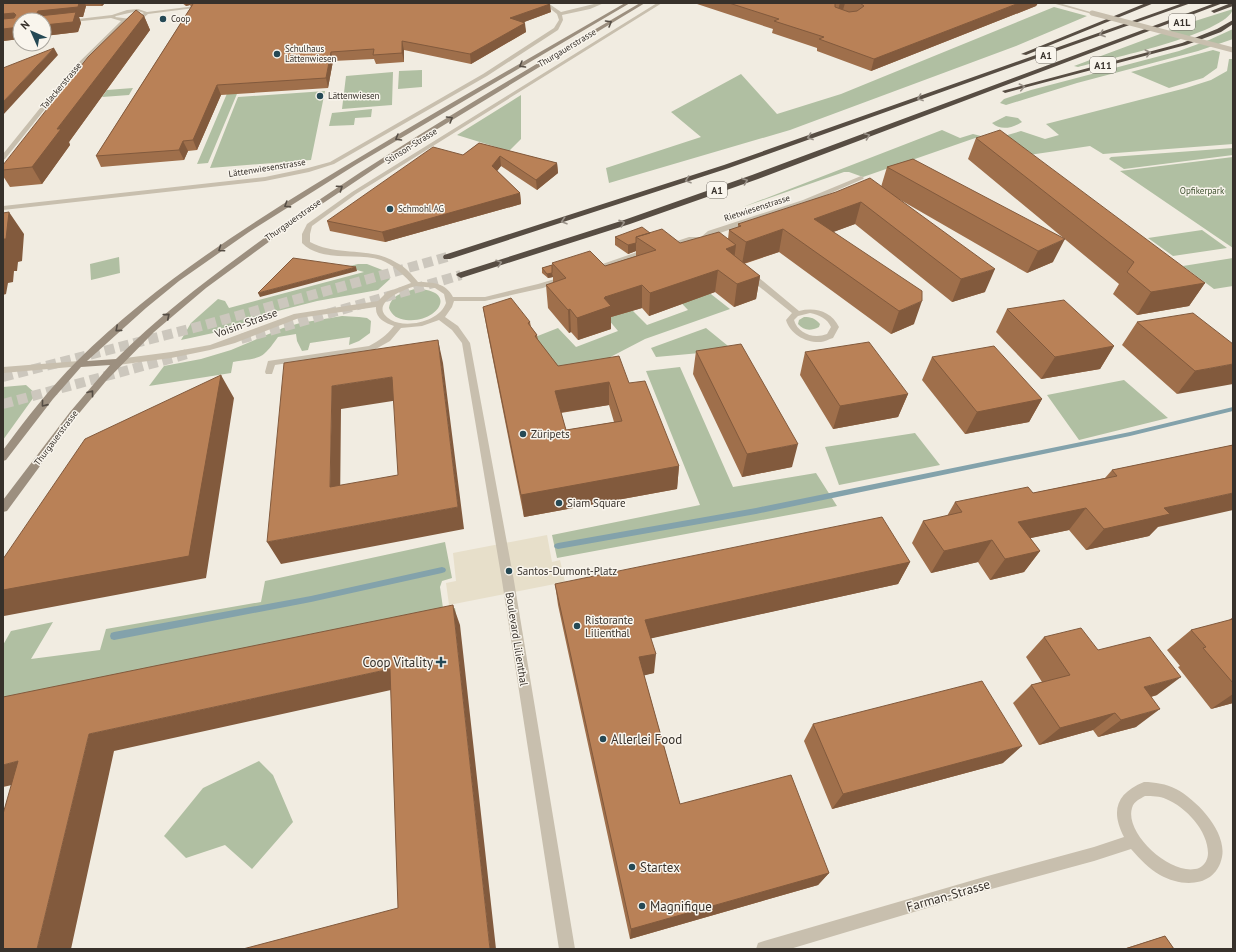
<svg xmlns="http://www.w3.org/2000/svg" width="1236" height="952" font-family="'PT Sans',sans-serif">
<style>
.green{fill:#b0bfa2}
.plaza{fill:#e7dfca}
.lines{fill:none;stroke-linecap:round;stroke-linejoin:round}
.stream{fill:#83a2ab;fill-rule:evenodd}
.motorway-tunnel{stroke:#ccc7bd;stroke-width:10;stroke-dasharray:10 5;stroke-linecap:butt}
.minor{fill:#c8bfae;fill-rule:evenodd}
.tertiary{fill:#c8bfae;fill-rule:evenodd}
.secondary{fill:#9c8f7f;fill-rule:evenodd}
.motorway{fill:#574d43;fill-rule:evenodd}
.tertiary-bridge{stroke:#c8bfae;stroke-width:5}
.wall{fill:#9f6f4b;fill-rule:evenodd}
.shaded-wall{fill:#825a3d}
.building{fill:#b98157;stroke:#825a3d;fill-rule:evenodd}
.oneway{stroke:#554d44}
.oneway2{stroke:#989087}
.poi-dot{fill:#254955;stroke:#f9f5ed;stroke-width:1.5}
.labels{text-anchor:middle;stroke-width:3;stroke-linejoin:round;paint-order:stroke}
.far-poi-label{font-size:9px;fill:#37312b;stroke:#f9f5ed;text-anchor:start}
.far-street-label{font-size:9px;fill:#37312b;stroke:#f9f5ed}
.far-park-label{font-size:9px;fill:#415332;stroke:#f9f5ed}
.shield{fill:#f9f5ed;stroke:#716c65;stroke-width:1}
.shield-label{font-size:10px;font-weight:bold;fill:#37312b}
.street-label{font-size:11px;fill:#37312b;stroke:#f9f5ed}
.poi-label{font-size:11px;fill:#37312b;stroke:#f9f5ed;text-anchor:start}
.near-poi-label{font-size:13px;fill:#37312b;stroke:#f9f5ed;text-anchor:start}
.near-street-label{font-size:13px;fill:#37312b;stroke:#f9f5ed}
</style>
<rect width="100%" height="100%" fill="#f1ece1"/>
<path class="green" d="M 1054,7 L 1087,16 L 1016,46 L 790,130 L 609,183 L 606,168 L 701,137 L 671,112 L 741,74 L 777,114 L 841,94 Z
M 1233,9 C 1227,34 1104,60 1078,67 L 1074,66 L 1195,21 Z
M 1233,29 L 1233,39 L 1198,51 L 1077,83 L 1006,105 L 1000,103 L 1004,99 L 1031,90 L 1179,51 L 1209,40 Z
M 1213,50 L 1220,52 L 1217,68 L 1203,78 L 1169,88 L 1131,72 Z
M 1229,59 L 1233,59 L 1233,144 L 1103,154 L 1090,146 L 1029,155 L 1004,136 L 1021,131 L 1045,139 L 1059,135 L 1046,124 L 1186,88 L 1211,80 L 1227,71 Z
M 237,70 L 247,70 L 208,163 L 197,164 Z
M 422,70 L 422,87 L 398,89 L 399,71 Z
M 393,72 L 392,105 L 342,109 L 346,76 Z
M 133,88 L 129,95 L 102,97 L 107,90 Z
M 325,91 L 311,160 L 210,168 L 238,97 Z
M 521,95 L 521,139 L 509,151 L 457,135 Z
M 372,109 L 371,117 L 355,118 L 354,125 L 329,126 L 332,113 Z
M 1006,116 L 1018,118 L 1022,122 C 1012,128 1001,131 992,123 Z
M 942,130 L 960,138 L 973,134 L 981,136 L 863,177 L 849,172 L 844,172 L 743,207 Z
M 1233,148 L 1233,155 L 1124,169 L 1109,159 L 1111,157 Z
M 1233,157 L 1233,248 L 1120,171 Z
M 1202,230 L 1227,248 L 1173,256 L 1148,238 Z
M 119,257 L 120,273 L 91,280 L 90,264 Z
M 1233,258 L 1233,286 L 1214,289 L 1183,266 Z
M 358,264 L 367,264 L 385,271 L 390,279 L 378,290 L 317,301 L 262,315 L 227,330 L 181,340 L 191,323 L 218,299 L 225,301 L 229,308 L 364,272 L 346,267 Z
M 693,280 L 730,309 L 645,339 L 595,365 L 553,377 L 530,339 L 558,328 L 576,347 L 618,331 L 603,313 L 626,304 L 647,325 L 688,310 L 668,289 Z
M 415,289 C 460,289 438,324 406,320 C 398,319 392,316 389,308 C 391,295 404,292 415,289 Z
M 342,316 L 359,317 L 367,318 L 371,321 L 370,333 L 359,341 L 349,345 L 350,337 L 310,343 L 308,350 L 302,351 L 297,341 L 296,334 L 278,337 C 261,361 261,357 233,362 L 231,373 L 149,386 L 164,366 L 201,359 L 231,350 L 283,328 L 300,323 Z
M 804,317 C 811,317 815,318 820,324 L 819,327 C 811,331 804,331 798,324 L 799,320 Z
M 706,328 L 733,350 L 656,357 L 651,348 Z
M 680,367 L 733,487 L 816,473 L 837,506 L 557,558 L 552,535 L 700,505 L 646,371 Z
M 1124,380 L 1168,418 L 1079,440 L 1047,395 Z
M 26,385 L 36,394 L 3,440 L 3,387 Z
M 915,433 L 940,465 L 839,485 L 825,447 Z
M 445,542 L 452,578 L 442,581 L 440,587 L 443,608 L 455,608 L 458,626 L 3,719 L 3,645 L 11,631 L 53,622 L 31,659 L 100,650 L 106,629 L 261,602 L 265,581 Z
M 259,761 L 273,775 L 293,822 L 252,869 L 225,845 L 186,858 L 164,836 L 203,788 Z"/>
<path class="plaza" d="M 547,535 L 552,562 L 560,560 L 565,582 L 449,605 L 446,583 L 456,581 L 453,553 Z"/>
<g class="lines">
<path class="stream" d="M 1233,407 L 1233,411 L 1130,436 L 756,514 L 558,549 L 555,548 L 554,546 L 555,544 L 558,543 L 756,508 L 1130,432 Z
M 442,567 L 445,568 L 446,570 L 445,572 L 442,573 L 311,602 L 114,640 L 111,639 L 110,636 L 111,633 L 114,632 L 311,596 Z"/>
<path class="motorway-tunnel" d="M 241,339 L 461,275
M 3,377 L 205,325 L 447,257
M 3,404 L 191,353"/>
<path class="minor" d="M 543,3 L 548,3 L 561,12 L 598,3 L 604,3 L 590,9 L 562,15 L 563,20 L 558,30 L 487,76 L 334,164 L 309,172 L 265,181 L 3,210 L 3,206 L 265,177 L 308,168 L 330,162 L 483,74 L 554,28 L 559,20 L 557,14 Z
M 657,3 L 662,3 L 356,194 L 312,226 L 310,234 L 310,242 C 337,257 371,246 397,263 C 406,267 412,275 418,282 C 432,282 446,283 453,297 L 485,297 L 538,284 L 565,276 L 569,278 L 543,288 L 485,301 L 454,301 L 452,307 L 445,317 L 458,326 L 470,343 L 514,581 L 575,949 L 559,949 L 502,581 L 462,343 L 452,330 L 439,320 L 422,326 L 401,328 L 390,341 L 374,350 L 275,365 L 272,374 L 266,374 L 265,372 L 268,361 L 369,346 C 379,341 387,335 394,326 C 385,323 375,318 376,307 L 299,318 L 235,343 L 210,350 L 171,358 L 118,365 L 114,362 L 118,359 L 171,352 L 210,345 L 294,314 L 378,301 L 387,292 L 411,283 C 402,273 393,265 381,260 C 357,252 322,263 302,243 L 302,234 L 307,224 L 352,192 ZM 416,286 L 435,288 L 444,294 L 446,303 C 440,321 407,329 391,320 C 366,305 403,289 416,286 Z
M 861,176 L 864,178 L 863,179 L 808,203 L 714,235 L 706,241 L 689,241 L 666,248 L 662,246 L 689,237 L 701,237 L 708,231 L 803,200 Z
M 646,249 L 649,249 L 653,251 L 595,271 L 592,271 L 588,269 Z
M 746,272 L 752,272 L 799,311 C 815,307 831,311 839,327 L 833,338 C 829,339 824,342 821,342 C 806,343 790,334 786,320 L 792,313 L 746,276 ZM 810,313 C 819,315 827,318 831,327 L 827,334 C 814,339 798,334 794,320 L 798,316 Z
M 1144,782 C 1155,782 1166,784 1176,789 C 1197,800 1227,832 1222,857 C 1216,887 1183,888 1160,875 C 1149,869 1140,859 1131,849 L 1094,861 L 984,891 L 790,949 L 756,949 L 758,943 L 764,941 L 984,877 L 1094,847 L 1124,837 C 1110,810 1117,793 1144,782 ZM 1145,796 C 1152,796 1160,796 1166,799 C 1186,807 1208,831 1208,853 C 1208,859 1205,865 1199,868 C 1173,878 1124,834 1132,808 C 1134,801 1140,799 1145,796 Z"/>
<path class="tertiary" d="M 220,3 L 233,3 L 148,14 L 142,19 L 126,22 L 74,73 L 5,159 L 3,160 L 3,154 L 70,71 L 121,21 L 111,18 L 44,25 L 44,23 L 112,15 L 127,10 L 138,9 L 147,12 ZM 138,11 L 144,13 L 131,19 L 115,17 L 116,16 Z
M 1052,3 L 1059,3 L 1094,13 L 1092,14 Z
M 79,361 L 83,364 L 82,366 L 3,373 L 3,367 Z"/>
<path class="secondary" d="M 625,3 L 630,3 L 357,164 L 249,232 L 179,281 L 146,308 L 87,361 L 116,359 C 164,311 219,271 274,231 C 391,148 516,76 640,3 L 645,3 L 401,151 L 307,214 L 206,288 L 154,332 L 106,381 L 76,417 L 7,511 L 3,512 L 3,500 L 70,412 L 110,365 L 81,367 L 53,399 L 6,460 L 3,461 L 3,450 C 26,419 50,388 77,361 C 162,277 265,214 367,153 C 452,102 539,53 625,3 Z"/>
<path class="motorway" d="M 1146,3 L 1154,3 L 1026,55 L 1021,54 Z
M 1183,3 L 1191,3 L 729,168 L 450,259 L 444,259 L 443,257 L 444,255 L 724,165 Z
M 1215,3 L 1223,3 L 758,179 L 630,224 L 464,277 L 461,278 L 456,275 L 458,273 L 624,220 L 752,175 Z
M 1231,3 L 1233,3 L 1233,6 L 1214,13 L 1211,11 Z
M 1233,20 L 1233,24 L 1221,32 L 1186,45 L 1016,90 L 1005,93 L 1002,91 L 1182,43 L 1217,29 Z"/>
<path class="tertiary-bridge" d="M 1092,13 L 1233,50"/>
</g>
<path class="wall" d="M 3,3 L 117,3 L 105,3 L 102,6 L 86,6 L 83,17 L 79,17 L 81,23 L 78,32 L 3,41 Z
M 182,3 L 548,3 L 551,12 L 524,22 L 526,32 L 471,64 L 404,50 L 404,62 L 376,64 L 374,59 L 333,61 L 328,88 L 221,95 L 197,150 L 188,151 L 184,160 L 101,167 L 96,156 L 191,7 L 190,5 L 186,6 Z
M 694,3 L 1038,3 L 1036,6 L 871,71 L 817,51 L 817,48 L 772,33 L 773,29 Z
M 144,16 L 150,30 L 69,142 L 70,145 L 42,184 L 10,187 L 3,176 L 3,170 Z
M 976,138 L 1205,283 L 1189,306 L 1137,315 L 1113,294 L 1119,284 L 968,159 Z
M 479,143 L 557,163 L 558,173 L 537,190 L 501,166 L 497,171 L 520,193 L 521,204 L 385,242 L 330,231 L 327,221 L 463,155 Z
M 913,159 L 1053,262 L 1027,273 L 897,198 L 985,292 L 952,302 L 855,224 L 833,232 L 914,324 L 891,334 L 779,252 L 744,264 L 760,276 L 756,299 L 734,307 L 715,292 L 649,316 L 642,308 L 611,317 L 611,329 L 578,340 L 571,332 L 569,333 L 548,308 L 546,285 L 553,283 L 553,277 L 548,278 L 542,273 L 542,268 L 552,265 L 552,263 L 605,266 L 636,256 L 636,251 L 628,254 L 615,245 L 615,237 L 650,233 L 680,243 L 728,239 L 729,230 L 738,227 L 738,224 L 881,187 L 887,167 Z
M 483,307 L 530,322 L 531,327 L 537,335 L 538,340 L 558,366 L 629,383 L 679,466 L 677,489 L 524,517 L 487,330 ZM 609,405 L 614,422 L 566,430 L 561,413 Z
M 1007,309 L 1114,346 L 1100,369 L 1041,379 L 996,332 Z
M 1137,322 L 1233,344 L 1177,394 L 1122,345 Z
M 696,351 L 792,467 L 742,477 L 693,374 Z
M 805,352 L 908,394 L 898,417 L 833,429 L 800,375 Z
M 932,357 L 1042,399 L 1029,422 L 965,434 L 922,380 Z
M 1233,445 L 1149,536 L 1086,550 L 1069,530 L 1030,538 L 1040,551 L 1024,572 L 990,580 L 978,562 L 931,573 L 912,543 L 923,521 L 947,516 L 955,502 L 1033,493 L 1105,478 L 1112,470 Z
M 910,562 L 898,584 L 651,638 L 654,673 L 644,675 L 680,804 L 829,873 L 818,885 L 630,939 L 558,605 L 555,584 Z
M 1233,617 L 1233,703 L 1211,709 L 1178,667 L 1180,666 L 1167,650 L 1191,630 L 1228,621 Z
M 1044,637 L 1098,650 L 1157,695 L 1151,697 L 1136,727 L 1098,737 L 1093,730 L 1039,745 L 1013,703 L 1031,685 L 1042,682 L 1026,657 Z
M 813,724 L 1003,763 L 832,809 L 804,741 Z
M 1165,936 L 1174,949 L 1123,949 L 1136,945 Z"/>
<path class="shaded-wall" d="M 79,3 L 85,3 L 86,6 L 83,17 L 79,17 L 81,23 L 78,32 L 44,36 L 44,25 L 37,13 L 38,11 Z
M 101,3 L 105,3 L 102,6 Z
M 185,3 L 190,3 L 190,5 L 186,6 Z
M 840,3 L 845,3 L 843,10 L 838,10 Z
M 1019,3 L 1038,3 L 1036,6 L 871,71 L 874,59 Z
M 550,4 L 551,12 L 511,27 L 510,18 Z
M 14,13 L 20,24 L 3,25 L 3,14 Z
M 144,16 L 150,30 L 69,142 L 70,145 L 42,184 L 32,167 L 57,129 Z
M 525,23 L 526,32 L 471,64 L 470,54 Z
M 20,27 L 20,39 L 3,41 L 3,29 Z
M 402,41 L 404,50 L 404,62 L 402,53 Z
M 54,48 L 58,55 L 3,115 L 3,102 Z
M 331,52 L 333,61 L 328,88 L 326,78 Z
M 217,85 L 221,95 L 197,150 L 193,140 Z
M 183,141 L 188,151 L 184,160 L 179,150 Z
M 500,156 L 501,166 L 493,176 L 492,166 Z
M 557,163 L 558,173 L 537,190 L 536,180 Z
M 520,193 L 521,204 L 385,242 L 382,232 Z
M 861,202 L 855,224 L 809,241 L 814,219 Z
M 9,212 L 24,234 L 22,261 L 18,262 L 17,271 L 14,271 L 13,282 L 8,283 L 6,294 L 3,295 L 3,239 Z
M 783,229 L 779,252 L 742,264 L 746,242 Z
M 1065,239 L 1053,262 L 1027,273 L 1038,251 Z
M 636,243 L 636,251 L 628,254 L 628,245 Z
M 736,245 L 733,268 L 726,249 Z
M 356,267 L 357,271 L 260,297 L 258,293 Z
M 995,269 L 985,292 L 952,302 L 961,279 Z
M 718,270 L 715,292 L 649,316 L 650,293 Z
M 552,273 L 553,277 L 548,278 L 547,274 Z
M 760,276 L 756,299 L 734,307 L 737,284 Z
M 1205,283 L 1189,306 L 1137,315 L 1151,292 Z
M 642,285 L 642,308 L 611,317 L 611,329 L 578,340 L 577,318 L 605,297 Z
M 922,301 L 914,324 L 891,334 L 899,311 Z
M 570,309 L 571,332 L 569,333 L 568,310 Z
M 438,340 L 443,363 L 464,529 L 281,564 L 267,542 L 458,507 Z
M 1114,346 L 1100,369 L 1041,379 L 1055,357 Z
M 1233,364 L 1233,384 L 1177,394 L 1195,371 Z
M 221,375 L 234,398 L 206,578 L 4,616 L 3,615 L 3,590 Z
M 392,377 L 399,400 L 341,409 L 340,509 L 330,487 L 332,386 Z
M 609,382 L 609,405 L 557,413 L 555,391 Z
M 908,394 L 898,417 L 833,429 L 840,406 Z
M 1042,399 L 1029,422 L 965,434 L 977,412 Z
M 798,444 L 792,467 L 742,477 L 747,454 Z
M 679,466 L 677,489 L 524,517 L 521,495 Z
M 1233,493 L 1233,510 L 1158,527 L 1149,536 L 1086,550 L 1104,529 L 1164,508 Z
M 1086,508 L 1069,530 L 1003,544 L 1018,522 Z
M 992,540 L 978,562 L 931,573 L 944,551 Z
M 1040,551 L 1024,572 L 990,580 L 1005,559 Z
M 910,562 L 898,584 L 644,640 L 645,620 Z
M 453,605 L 460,625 L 496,949 L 490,949 Z
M 656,654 L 654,673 L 638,677 L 639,657 Z
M 390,669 L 400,688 L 114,751 L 71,949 L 37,949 L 89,734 Z
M 1181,677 L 1157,695 L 1120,705 L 1144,687 Z
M 1233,694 L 1233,703 L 1211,709 Z
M 1160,709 L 1136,727 L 1098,737 L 1121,720 Z
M 1115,713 L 1093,730 L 1039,745 L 1060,728 Z
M 1022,746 L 1003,763 L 832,809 L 843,794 Z
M 18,761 L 47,777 L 3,787 L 3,765 Z
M 829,873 L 818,885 L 630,939 L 631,929 Z"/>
<path class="building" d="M 3,3 L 79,3 L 78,7 L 38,11 L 37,13 L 39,16 L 76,12 L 73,22 L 44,25 L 44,20 L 20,20 L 20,27 L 3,29 L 3,19 L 14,18 L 16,15 L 14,13 L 3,14 Z
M 192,3 L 548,3 L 550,4 L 510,18 L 525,23 L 470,54 L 402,41 L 402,53 L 373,55 L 374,49 L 331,52 L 326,78 L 217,85 L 193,140 L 183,141 L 179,150 L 96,156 L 193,4 Z
M 729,3 L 835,3 L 835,7 L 849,12 L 857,11 L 864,6 L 860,3 L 1019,3 L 874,59 L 819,39 L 824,37 L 774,21 L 779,19 Z
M 136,10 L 144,16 L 57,129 L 61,129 L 32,167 L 3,170 L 3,165 L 88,57 Z
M 54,48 L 3,102 L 3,68 Z
M 1000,130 L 1205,283 L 1151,292 L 1127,272 L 1134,262 L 976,138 Z
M 479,143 L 557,163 L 536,180 L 500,156 L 492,166 L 520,193 L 382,232 L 327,221 L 433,147 L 463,155 Z
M 913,159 L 1065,239 L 1038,251 L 887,167 Z
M 870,178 L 995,269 L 961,279 L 861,202 L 814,219 L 922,291 L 922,301 L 899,311 L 783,229 L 746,242 L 729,230 L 741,226 L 738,224 L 836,192 Z
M 9,212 L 6,239 L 3,239 L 3,213 Z
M 642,227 L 650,233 L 636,237 L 636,243 L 628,245 L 615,237 Z
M 662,229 L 680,243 L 719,232 L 736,245 L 726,249 L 760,276 L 737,284 L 718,270 L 650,293 L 642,285 L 605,297 L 606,297 L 604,298 L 611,306 L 577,318 L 570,309 L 568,310 L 546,285 L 566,278 L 552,263 L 590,251 L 605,266 L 656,250 L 636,237 Z
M 293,258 L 356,267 L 258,293 Z
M 552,265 L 552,273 L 547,274 L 542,268 Z
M 511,298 L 530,322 L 528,323 L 537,335 L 535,336 L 558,366 L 619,356 L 629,383 L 645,381 L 679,466 L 521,495 L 483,307 ZM 609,382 L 622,421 L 566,430 L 555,391 Z
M 1064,300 L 1114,346 L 1055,357 L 1007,309 Z
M 1193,313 L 1233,344 L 1233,364 L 1195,371 L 1137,322 Z
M 438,340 L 458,507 L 267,542 L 284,363 ZM 392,377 L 398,475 L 330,487 L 332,386 Z
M 869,342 L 908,394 L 840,406 L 805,352 Z
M 741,344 L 798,444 L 747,454 L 696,351 Z
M 994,346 L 1042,399 L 977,412 L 932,357 Z
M 221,375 L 189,556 L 3,590 L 3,559 L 85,439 Z
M 1233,445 L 1233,493 L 1164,508 L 1170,514 L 1104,529 L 1086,508 L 1018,522 L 1040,551 L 1005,559 L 992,540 L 944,551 L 923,521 L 962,512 L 955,502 L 1028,487 L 1033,493 L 1117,476 L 1112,470 Z
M 882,517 L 910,562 L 645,620 L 656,654 L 639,657 L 680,804 L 791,775 L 829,873 L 631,929 L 555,584 Z
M 453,605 L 490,949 L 243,949 L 398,908 L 390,669 L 89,734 L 37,949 L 3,949 L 3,814 L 18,761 L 3,765 L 3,697 Z
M 1233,619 L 1233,683 L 1203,648 L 1206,647 L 1191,630 Z
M 1081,628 L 1098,650 L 1150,637 L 1181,677 L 1144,687 L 1160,709 L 1121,720 L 1115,713 L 1060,728 L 1031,685 L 1070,675 L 1044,637 Z
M 982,681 L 1022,746 L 843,794 L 813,724 Z
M 1165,936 L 1174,949 L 1125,949 Z"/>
<defs><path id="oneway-chevron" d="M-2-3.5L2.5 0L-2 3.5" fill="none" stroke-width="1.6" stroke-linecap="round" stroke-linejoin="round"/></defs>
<g class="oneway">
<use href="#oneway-chevron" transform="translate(609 23) rotate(-31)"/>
<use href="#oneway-chevron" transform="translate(522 65) rotate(150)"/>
<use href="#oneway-chevron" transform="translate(450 119) rotate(-31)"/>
<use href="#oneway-chevron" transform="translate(398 138) rotate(150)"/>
<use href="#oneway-chevron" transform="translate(340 188) rotate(-34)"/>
<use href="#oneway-chevron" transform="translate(287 205) rotate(148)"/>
<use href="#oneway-chevron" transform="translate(221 249) rotate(145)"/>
<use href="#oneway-chevron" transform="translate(167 316) rotate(-40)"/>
<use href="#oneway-chevron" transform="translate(118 329) rotate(139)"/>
<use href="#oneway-chevron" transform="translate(91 393) rotate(-52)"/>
<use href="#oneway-chevron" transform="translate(44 404) rotate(129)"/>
</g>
<g class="oneway2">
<use href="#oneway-chevron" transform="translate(1102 34) rotate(160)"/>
<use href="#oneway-chevron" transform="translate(1148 53) rotate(-14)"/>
<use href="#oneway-chevron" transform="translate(1022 87) rotate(-12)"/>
<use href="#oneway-chevron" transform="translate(920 98) rotate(160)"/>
<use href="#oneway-chevron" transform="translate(867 136) rotate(-21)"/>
<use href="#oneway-chevron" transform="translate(810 137) rotate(160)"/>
<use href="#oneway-chevron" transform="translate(688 180) rotate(161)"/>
<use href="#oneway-chevron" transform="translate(745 181) rotate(-20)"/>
<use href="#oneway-chevron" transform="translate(564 221) rotate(162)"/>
<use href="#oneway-chevron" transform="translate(622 223) rotate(-18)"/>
<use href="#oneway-chevron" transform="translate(499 263) rotate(-18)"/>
</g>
<g class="poi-dot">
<circle cx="163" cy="19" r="4"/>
<circle cx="277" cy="54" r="4"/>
<circle cx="320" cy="96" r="4"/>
<circle cx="390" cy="209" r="4"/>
<circle cx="523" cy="434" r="4"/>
<circle cx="559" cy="503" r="4"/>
<circle cx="509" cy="571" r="4"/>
<circle cx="577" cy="626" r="4"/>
<path d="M439 656h4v4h4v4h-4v4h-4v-4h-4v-4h4z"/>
<circle cx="603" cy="739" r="4"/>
<circle cx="632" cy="867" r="4"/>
<circle cx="642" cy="906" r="4"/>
</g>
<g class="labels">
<g class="far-poi-label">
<text x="171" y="22">Coop</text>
<text x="285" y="52">Schulhaus<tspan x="285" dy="10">Lättenwiesen</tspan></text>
<text x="328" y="99">Lättenwiesen</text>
<text x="398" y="212">Schmohl AG</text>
</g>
<g class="far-street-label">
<text transform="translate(567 48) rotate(-31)" y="3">Thurgauerstrasse</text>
<text transform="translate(61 86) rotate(-50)" y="3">Talackerstrasse</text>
<text transform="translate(411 146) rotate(-32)" y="3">Stinson-Strasse</text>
<text transform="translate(267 168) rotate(-9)" y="3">Lättenwiesenstrasse</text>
<text transform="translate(757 208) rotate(-18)" y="3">Rietwiesenstrasse</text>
<text transform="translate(293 220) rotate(-35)" y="3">Thurgauerstrasse</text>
<text transform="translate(56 438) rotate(-53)" y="3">Thurgauerstrasse</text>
</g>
<g class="far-park-label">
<text x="1202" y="194">Opfikerpark</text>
</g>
<g class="shield">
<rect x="1169" y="14" width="26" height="16" rx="3"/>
<rect x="1036" y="47" width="20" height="16" rx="3"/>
<rect x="1090" y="57" width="26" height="16" rx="3"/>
<rect x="707" y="182" width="20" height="16" rx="3"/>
</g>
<g class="shield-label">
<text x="1182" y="26">A1L</text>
<text x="1046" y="59">A1</text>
<text x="1103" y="69">A11</text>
<text x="717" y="194">A1</text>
</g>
<g class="street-label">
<text transform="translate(246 323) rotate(-20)" y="4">Voisin-Strasse</text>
<text transform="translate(517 639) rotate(81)" y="4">Boulevard Lilienthal</text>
</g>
<g class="poi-label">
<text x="531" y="438">Züripets</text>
<text x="567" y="507">Siam Square</text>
<text x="517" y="575">Santos-Dumont-Platz</text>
<text x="585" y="624">Ristorante<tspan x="585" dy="13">Lilienthal</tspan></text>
</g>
<g class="near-poi-label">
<text x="433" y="667" text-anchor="end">Coop Vitality</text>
<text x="611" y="744">Allerlei Food</text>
<text x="640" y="872">Startex</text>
<text x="650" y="911">Magnifique</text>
</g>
<g class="near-street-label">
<text transform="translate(948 895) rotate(-16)" y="5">Farman-Strasse</text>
</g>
</g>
<rect width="1236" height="952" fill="none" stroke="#37312b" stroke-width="8"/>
<g transform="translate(32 32) rotate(315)"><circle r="19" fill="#f9f5ed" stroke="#aba79f"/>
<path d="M0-3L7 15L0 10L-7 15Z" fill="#254955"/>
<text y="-6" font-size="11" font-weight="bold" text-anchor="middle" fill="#37312b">N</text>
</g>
</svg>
